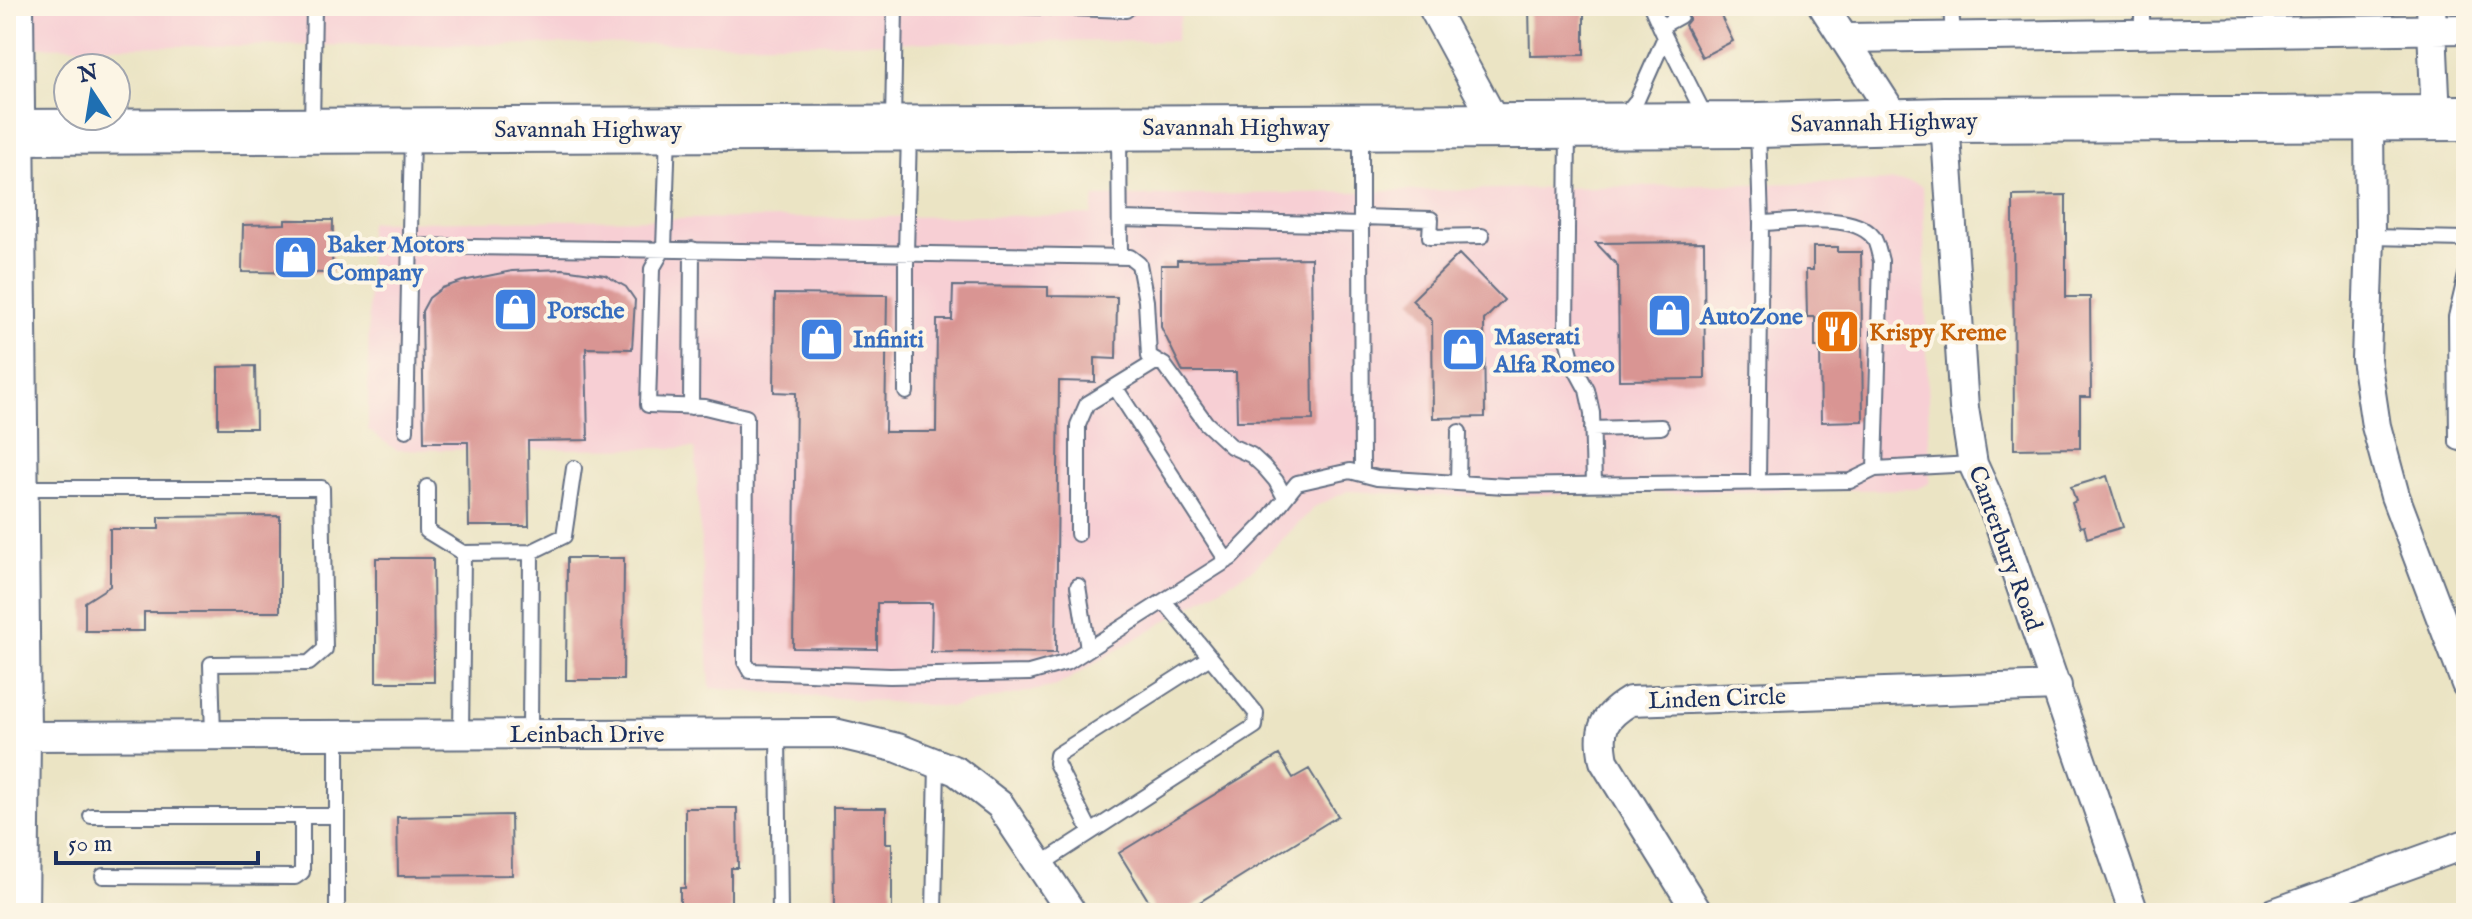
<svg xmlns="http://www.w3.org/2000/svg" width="2472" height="919" font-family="'IM FELL English',serif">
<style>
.built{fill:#f7cfd4}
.building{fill:#d99593}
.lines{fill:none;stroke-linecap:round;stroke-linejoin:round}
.service-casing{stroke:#646e82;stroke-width:18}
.minor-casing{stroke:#646e82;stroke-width:32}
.trunk-casing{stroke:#646e82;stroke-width:48}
.service{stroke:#fff;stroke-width:14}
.minor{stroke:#fff;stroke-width:28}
.trunk{stroke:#fff;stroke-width:44}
.labels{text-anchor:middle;stroke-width:8;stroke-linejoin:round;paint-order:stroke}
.street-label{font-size:24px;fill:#1b2f5e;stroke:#fcf5e5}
.shop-label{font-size:24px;font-weight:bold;fill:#366cbe;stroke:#fcf5e5;text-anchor:start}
.food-label{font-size:24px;font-weight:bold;fill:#c56008;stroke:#fcf5e5;text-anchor:start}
</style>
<rect width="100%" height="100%" fill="#fcf5e5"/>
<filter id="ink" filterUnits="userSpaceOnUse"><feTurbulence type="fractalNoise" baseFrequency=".0125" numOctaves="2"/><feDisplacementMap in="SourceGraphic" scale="16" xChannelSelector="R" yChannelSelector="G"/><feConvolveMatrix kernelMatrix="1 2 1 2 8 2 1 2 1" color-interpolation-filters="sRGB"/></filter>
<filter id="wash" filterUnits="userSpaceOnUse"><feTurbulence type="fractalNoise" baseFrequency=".006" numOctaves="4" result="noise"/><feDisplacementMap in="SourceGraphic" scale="32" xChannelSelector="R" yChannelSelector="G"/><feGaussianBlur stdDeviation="1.8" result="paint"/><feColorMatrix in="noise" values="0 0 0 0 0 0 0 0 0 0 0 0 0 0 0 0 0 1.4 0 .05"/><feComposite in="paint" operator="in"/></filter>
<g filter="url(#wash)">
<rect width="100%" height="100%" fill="#ebe4c4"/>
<path class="built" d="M 6,6 L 1183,6 L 1176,41 L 6,47 Z
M 1908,181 L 1923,187 L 1930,483 L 1916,489 L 1438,496 L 1348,491 L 1316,506 L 1253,569 L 1057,686 L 952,707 L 710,688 L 695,448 L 396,450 L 368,430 L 369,222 L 1092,215 L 1094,197 Z"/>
<g id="blocks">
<path class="building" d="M 1529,6 L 1584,6 L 1584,55 L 1530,56 Z
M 1675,6 L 1716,6 L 1733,41 L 1702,57 L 1685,25 L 1689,20 L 1689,12 L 1684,7 Z
M 2066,195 L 2066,297 L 2090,297 L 2091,397 L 2080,397 L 2080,448 L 2014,449 L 2013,196 Z
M 285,220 L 333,220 L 332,273 L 242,272 L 243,225 L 285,224 Z
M 1704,242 L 1705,379 L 1619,380 L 1618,266 L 1596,243 Z
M 1813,247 L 1838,247 L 1838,252 L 1861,252 L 1863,421 L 1821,422 L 1820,347 L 1815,347 L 1815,317 L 1807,317 L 1806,270 L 1813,270 Z
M 1459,254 L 1504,300 L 1484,320 L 1485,417 L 1433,418 L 1432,321 L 1412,300 Z
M 1311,258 L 1313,420 L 1237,421 L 1236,372 L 1183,372 L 1161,327 L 1161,265 L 1177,265 L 1177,260 Z
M 563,269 L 605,275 L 626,287 L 635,300 L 632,349 L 586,348 L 588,440 L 528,441 L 529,526 L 469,526 L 468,442 L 424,442 L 422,311 L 429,298 L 442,288 L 463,281 L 512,271 Z
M 953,286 L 1048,287 L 1048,296 L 1117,297 L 1116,359 L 1095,358 L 1095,382 L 1059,381 L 1056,653 L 931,652 L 932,603 L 877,603 L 877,649 L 793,648 L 796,393 L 774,392 L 775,294 L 887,295 L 885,432 L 936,432 L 937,320 L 952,320 Z
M 255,366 L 256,428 L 218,428 L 218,367 Z
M 2107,476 L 2123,527 L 2087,538 L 2084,526 L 2080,527 L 2072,503 L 2076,501 L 2071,487 Z
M 280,516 L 280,612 L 144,612 L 144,631 L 85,631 L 85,602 L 110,586 L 110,529 L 159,529 L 159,517 Z
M 376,558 L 433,558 L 434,682 L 376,682 Z
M 567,558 L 624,558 L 623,680 L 566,680 Z
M 1279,755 L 1293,778 L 1309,769 L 1338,816 L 1182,913 L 1156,913 L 1119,853 Z
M 685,808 L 737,808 L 738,868 L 731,868 L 731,913 L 680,913 L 680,888 L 685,888 Z
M 833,808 L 886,808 L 886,843 L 892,843 L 892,913 L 834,913 Z
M 511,815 L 512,875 L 398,876 L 397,817 Z"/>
</g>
</g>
<g filter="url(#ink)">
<use href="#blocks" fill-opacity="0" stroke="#646e82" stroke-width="2"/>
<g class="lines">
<defs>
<path id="service" d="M 1019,6 L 1126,10 L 1130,6
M 1651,6 L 1665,37
M 1951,6 L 1953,37
M 2142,6 L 2142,34
M 1662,26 L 1680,16
M 1624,116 L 1637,100 L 1665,37 L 1707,120
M 893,124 L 895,6
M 312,126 L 314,6
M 1568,128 L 1566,335 L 1574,366 L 1587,390 L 1592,413 L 1594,484
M 1758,129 L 1761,223 L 1758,481
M 1119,132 L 1120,257
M 668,133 L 664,248 L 652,269 L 648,405 L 705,407 L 746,417 L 745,662 L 750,671 L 890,676 L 1029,673 L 1068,662 L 1231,558 L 1265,523 L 1297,483 L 1350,471 L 1377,478 L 1505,486 L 1850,481 L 1875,469 L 1973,464
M 1361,217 L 1431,219 L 1430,237 L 1482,236
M 1120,219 L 1361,225 L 1362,474
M 1761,223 C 1790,222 1853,212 1873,237 C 1877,242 1879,254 1881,261 L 1875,469
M 1361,225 L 1361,131
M 2370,237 L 2466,239
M 410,246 L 1130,257 L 1139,264 L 1146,301 L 1149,356 L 1164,365 L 1206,423 L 1231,446 L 1251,455 L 1264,467 L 1276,481 L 1285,498
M 2466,275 L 2456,317 L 2457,442 L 2466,445
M 1115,387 L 1227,561
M 906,392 L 906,253 L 909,133
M 691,407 L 692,249
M 1592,429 L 1661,427
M 406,430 L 412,135
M 1458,483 L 1459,432
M 427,487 L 427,531 L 463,553
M 23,488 L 322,488 L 325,649 L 309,663 L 211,664 L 213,736
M 1078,534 L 1078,425 L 1087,404 L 1157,361
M 531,552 L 564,536 L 574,468
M 1078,586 L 1088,649
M 778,734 L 780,913
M 337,735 L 337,913
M 461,735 L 463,553 L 531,552 L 530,735
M 91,816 L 337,816
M 1091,832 L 1056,763 L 1057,755 L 1210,657
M 1040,865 L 1255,726 L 1256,713 L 1164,601
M 103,876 L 295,877 L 302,872 L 302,816
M 934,913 L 937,763"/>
<path id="minor" d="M 19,6 L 26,736 L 24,913
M 1432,6 L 1497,126
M 1823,6 L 1898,122
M 2431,6 L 2436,118
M 1846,38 L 2466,29
M 2369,118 L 2370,237 L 2366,359 L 2376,426 L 2395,496 L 2466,684
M 1945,120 L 1964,408 L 1973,464 L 1997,517 L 2134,913
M 26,736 L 835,733 L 898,748 L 956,771 L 1000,805 L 1072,913
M 1698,913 L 1604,761 C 1598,729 1602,718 1630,701 L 2057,686
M 2274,913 L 2466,844"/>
<path id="trunk" d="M 6,132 L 1757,125 L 1945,120 L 2466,118"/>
</defs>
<use href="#service" class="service-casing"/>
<use href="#minor" class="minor-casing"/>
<use href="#trunk" class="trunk-casing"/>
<use href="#service" class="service"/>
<use href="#minor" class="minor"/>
<use href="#trunk" class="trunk"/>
</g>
</g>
<defs>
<symbol id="shop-square" viewBox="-11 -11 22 22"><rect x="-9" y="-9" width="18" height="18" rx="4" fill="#3f7fe0" stroke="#fcf5e5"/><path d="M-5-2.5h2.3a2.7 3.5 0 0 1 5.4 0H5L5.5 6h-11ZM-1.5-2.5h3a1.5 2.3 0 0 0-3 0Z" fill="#fff"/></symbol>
<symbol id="restaurant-square" viewBox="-11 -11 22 22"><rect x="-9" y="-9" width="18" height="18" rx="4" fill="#e8710a" stroke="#fcf5e5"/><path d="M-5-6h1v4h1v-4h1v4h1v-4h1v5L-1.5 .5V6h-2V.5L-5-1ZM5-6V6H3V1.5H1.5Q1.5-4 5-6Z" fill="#fff"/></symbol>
</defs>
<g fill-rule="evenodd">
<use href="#shop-square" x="270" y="232" width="51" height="51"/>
<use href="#shop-square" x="490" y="284" width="51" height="51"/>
<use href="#shop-square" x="1644" y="290" width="51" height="51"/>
<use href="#restaurant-square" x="1812" y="306" width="51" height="51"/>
<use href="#shop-square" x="796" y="314" width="51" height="51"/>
<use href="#shop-square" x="1438" y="324" width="51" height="51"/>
</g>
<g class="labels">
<g class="street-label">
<text transform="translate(1884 122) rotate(-1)" y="8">Savannah Highway</text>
<text x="1236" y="135">Savannah Highway</text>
<text x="588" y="137">Savannah Highway</text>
<text transform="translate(2006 548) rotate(70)" y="8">Canterbury Road</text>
<text transform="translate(1717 698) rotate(-2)" y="8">Linden Circle</text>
<text x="587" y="742">Leinbach Drive</text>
</g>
<g class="shop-label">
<text x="327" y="252">Baker Motors<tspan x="327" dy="28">Company</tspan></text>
<text x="547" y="318">Porsche</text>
<text x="1700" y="324">AutoZone</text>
<text x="1494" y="344">Maserati<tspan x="1494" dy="28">Alfa Romeo</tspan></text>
<text x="853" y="347">Infiniti</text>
</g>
<g class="food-label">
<text x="1869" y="340">Krispy Kreme</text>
</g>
</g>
<rect width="2472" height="919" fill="none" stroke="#fcf5e5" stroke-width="32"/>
<g transform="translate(92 92) rotate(348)"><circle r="38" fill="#fcf5e5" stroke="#a2a6af" stroke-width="2"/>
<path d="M0-6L14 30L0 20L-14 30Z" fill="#1f6fb2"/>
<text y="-12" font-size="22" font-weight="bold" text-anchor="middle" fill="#1b2f5e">N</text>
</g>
<path d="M56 851v12h202v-12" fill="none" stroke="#1b2f5e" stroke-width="4"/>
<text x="68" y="851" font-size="24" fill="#1b2f5e" stroke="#fcf5e5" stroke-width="6" paint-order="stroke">50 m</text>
</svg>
